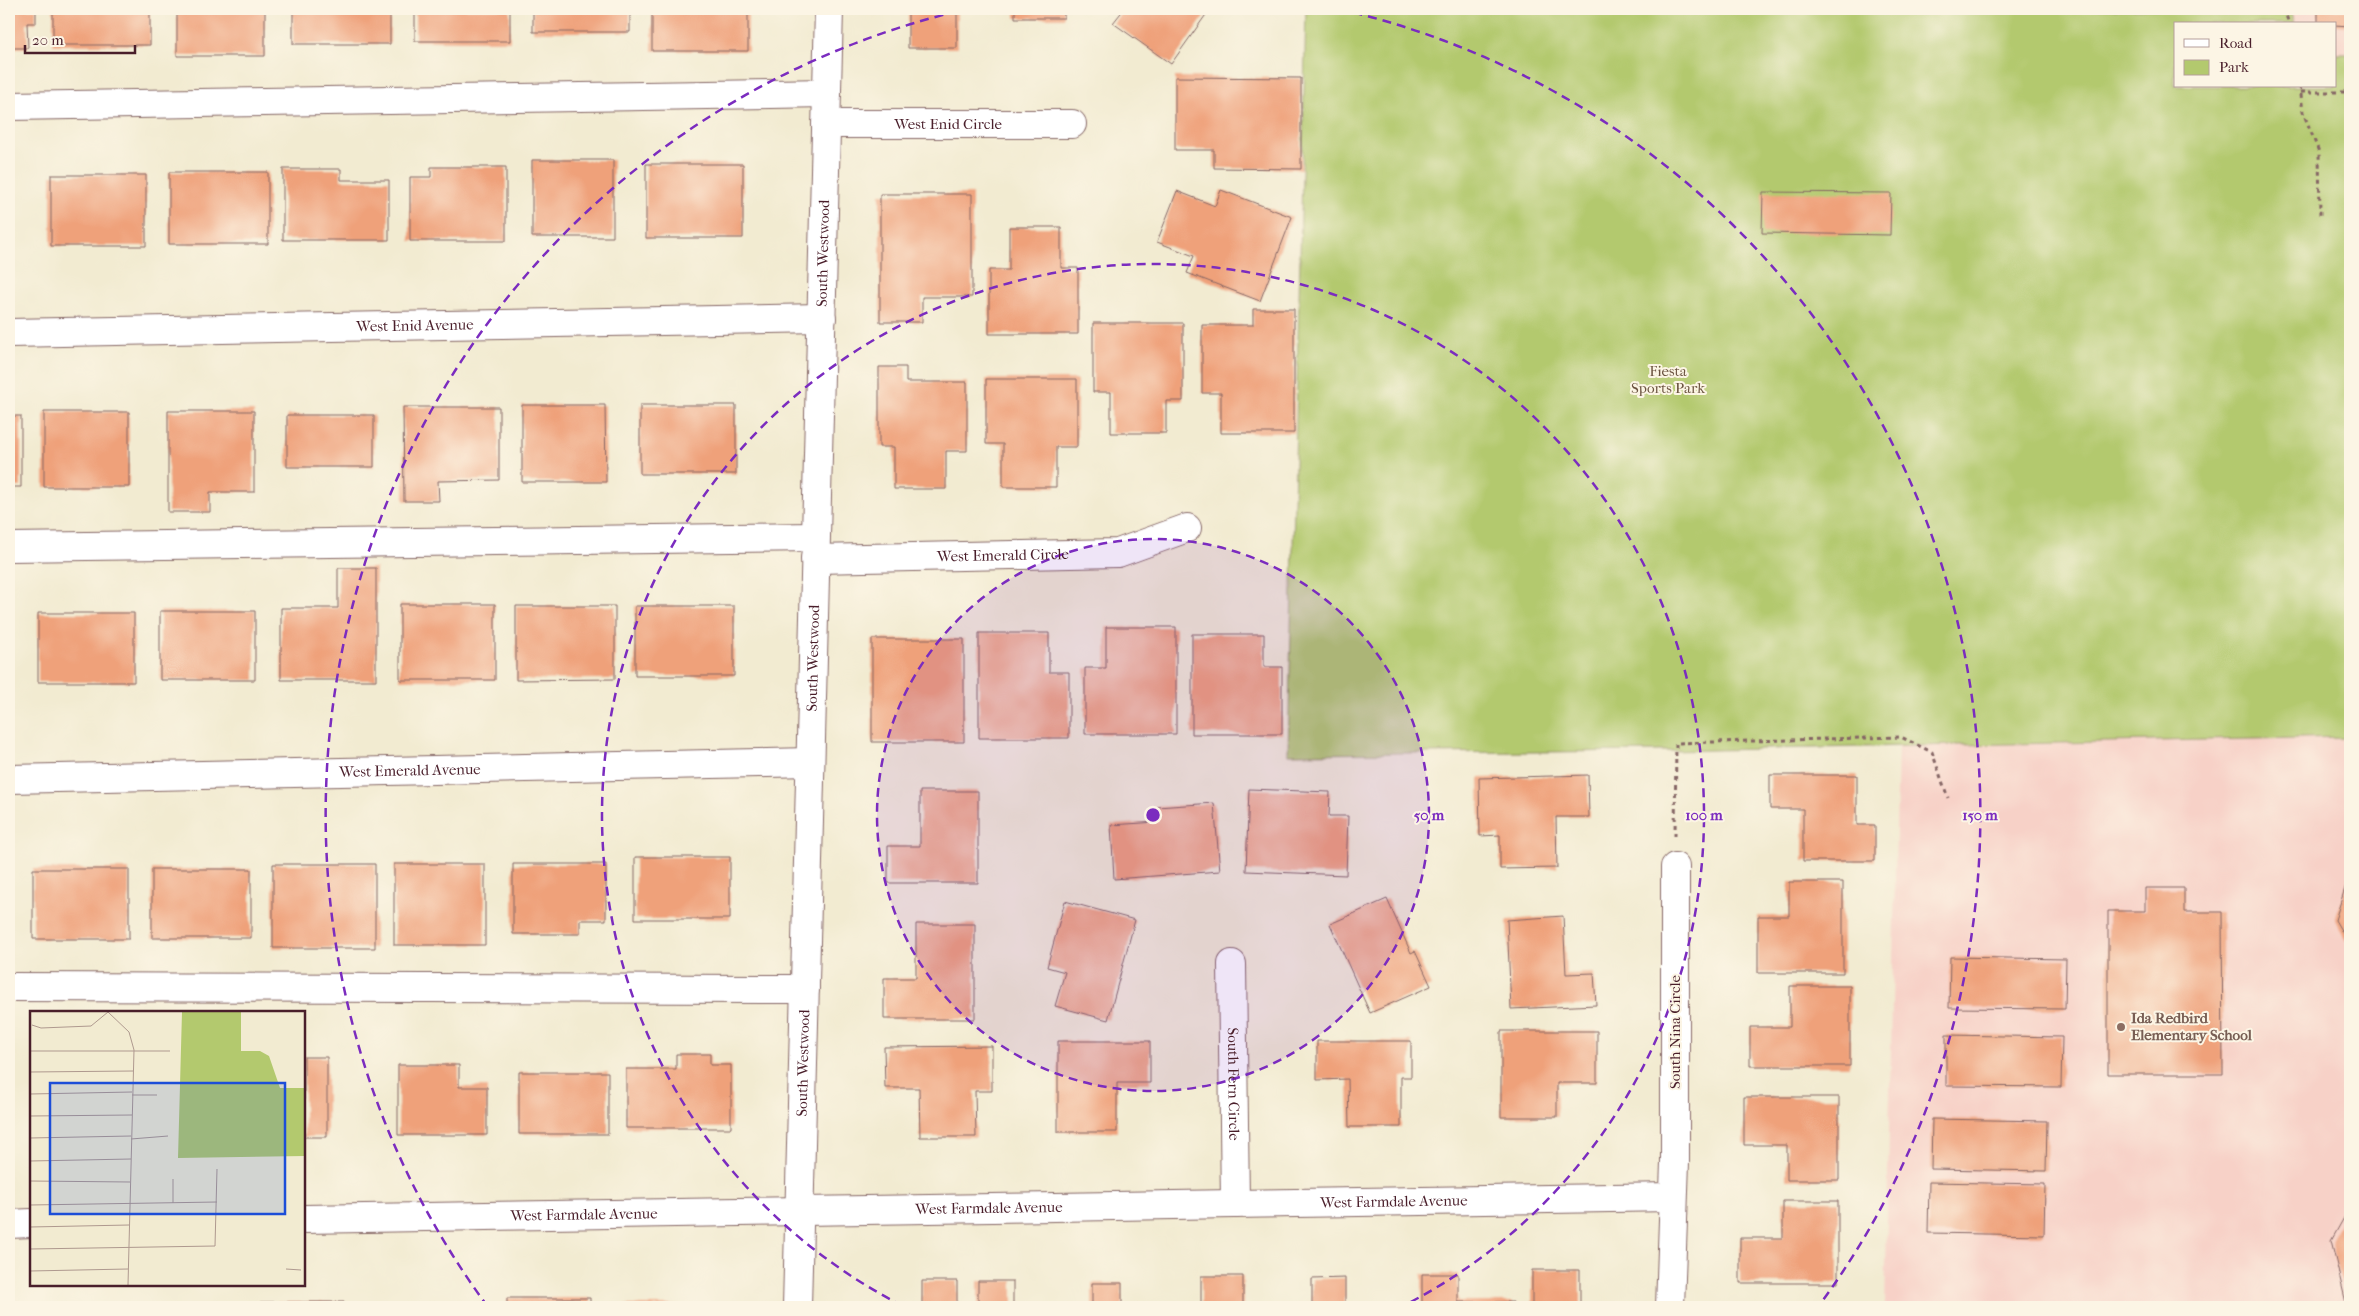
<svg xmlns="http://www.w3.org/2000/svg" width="2359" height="1316" font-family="'IM FELL French Canon',serif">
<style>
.built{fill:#f7d1c7}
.green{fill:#b3c96e;stroke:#7e744c}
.building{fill:#efa17a}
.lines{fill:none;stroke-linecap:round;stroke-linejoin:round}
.minor-casing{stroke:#856665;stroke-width:30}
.path{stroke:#856665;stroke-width:3;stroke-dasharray:4 4;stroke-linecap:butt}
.minor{stroke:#fff;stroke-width:28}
.ring{fill:none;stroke:#7b2cbf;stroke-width:2.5;stroke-dasharray:9 6}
.education-dot{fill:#8d6e63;stroke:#fcf5e5;stroke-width:2}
.labels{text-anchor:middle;stroke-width:4;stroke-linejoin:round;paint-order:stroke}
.street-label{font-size:15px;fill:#4a1f2b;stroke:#fcf5e5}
.park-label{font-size:15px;fill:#6a523f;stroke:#fcf5e5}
.education-label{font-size:15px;font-weight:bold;fill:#785e54;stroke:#fcf5e5;text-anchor:start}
.inset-road{fill:none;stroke:#af998f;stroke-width:1}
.view{fill:#1d4ed8;fill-opacity:0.15;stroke:#1d4ed8;stroke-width:2.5}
.inset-edge{fill:none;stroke:#4a1f2b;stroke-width:2.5}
.centre{fill:#7b2cbf;stroke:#fcf5e5;stroke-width:2.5}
.ring-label{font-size:15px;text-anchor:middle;font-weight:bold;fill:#7b2cbf;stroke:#fcf5e5;stroke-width:4;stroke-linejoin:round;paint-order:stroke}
</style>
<rect width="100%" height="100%" fill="#fcf5e5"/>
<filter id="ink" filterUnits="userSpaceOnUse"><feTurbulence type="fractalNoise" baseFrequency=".02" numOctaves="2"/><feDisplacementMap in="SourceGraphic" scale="10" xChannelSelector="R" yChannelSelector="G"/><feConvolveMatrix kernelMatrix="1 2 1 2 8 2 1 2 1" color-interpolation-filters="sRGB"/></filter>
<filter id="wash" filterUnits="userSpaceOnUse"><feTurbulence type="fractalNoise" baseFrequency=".0096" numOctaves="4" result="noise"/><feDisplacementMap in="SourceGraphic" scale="20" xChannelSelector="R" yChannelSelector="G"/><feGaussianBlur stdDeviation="1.12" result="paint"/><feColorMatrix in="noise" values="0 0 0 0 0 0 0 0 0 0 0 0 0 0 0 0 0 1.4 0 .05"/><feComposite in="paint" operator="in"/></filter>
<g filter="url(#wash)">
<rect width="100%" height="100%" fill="#f2ebd1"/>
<path class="built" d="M 2290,9 L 2350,9 L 2350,54 L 2335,54 L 2335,24 L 2294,24 Z
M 2350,737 L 2350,1307 L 1885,1307 L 1898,746 Z"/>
<path class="green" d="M 1306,9 L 2290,9 L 2294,24 L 2175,24 L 2175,86 L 2335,86 L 2335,54 L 2350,54 L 2350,737 L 1668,751 L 1288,754 Z"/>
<g id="blocks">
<path class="building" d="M 9,9 L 36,9 L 36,23 L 27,23 L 28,48 L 9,48 Z
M 53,9 L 150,9 L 150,45 L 53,45 Z
M 177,9 L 265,9 L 265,56 L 177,56 Z
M 293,9 L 390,9 L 390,44 L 293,44 Z
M 415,9 L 510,9 L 510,41 L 415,41 Z
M 533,9 L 630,9 L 630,32 L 533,32 Z
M 652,9 L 748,9 L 748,51 L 652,51 Z
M 908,9 L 978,9 L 978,11 L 957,11 L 957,48 L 908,48 Z
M 1015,9 L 1064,9 L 1064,18 L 1015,18 Z
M 1124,9 L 1210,9 L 1171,64 L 1113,23 Z
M 2318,9 L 2350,9 L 2350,26 L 2318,24 Z
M 1175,77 L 1301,78 L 1301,169 L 1214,168 L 1214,150 L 1175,150 Z
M 532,160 L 613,160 L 613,237 L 532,237 Z
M 646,164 L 743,164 L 743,238 L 646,238 Z
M 431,167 L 506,167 L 506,241 L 410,241 L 410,177 L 431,177 Z
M 283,169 L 341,169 L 341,180 L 389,180 L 389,240 L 283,240 Z
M 169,172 L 268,172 L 268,244 L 169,244 Z
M 51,175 L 146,175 L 146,246 L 51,246 Z
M 1221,190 L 1292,217 L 1260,301 L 1187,273 L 1194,256 L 1157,242 L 1177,191 L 1215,206 Z
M 1763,192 L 1891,193 L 1890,235 L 1762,233 Z
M 880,194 L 972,194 L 972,297 L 922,297 L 922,322 L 880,322 Z
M 1009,227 L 1061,227 L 1061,268 L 1078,268 L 1078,334 L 989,334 L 989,270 L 1009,270 Z
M 1253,309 L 1294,309 L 1294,433 L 1221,433 L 1221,393 L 1202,393 L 1202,325 L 1253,325 Z
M 1093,323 L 1183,323 L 1183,401 L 1166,401 L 1166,433 L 1111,433 L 1111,392 L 1093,392 Z
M 879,367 L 906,367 L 906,382 L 967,382 L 967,451 L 946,451 L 946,489 L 894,489 L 894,447 L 879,447 Z
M 986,379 L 1077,379 L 1077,447 L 1056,447 L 1056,487 L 1003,487 L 1003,444 L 986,444 Z
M 522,405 L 605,405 L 606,482 L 522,482 Z
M 640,405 L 736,405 L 736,474 L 640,474 Z
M 403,407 L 499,407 L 499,480 L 438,481 L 439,501 L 404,501 Z
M 168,411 L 254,411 L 254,492 L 210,492 L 210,512 L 168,512 Z
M 44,412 L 129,412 L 129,487 L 44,487 Z
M 287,415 L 374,415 L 374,467 L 287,467 Z
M 9,416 L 21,416 L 21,487 L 9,487 Z
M 338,568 L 376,568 L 376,680 L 281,680 L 281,608 L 338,608 Z
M 400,604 L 495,604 L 495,680 L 400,680 Z
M 516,606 L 615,606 L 615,679 L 516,680 Z
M 635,606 L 734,606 L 734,676 L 635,676 Z
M 160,611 L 255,611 L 255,680 L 160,680 Z
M 38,613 L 134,613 L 134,682 L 38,682 Z
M 1106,627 L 1176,627 L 1176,734 L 1085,734 L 1085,668 L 1106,668 Z
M 979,633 L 1049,633 L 1049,672 L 1069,672 L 1069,738 L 979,738 Z
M 1192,634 L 1264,634 L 1264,667 L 1282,667 L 1282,734 L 1192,734 Z
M 872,639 L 964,639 L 964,742 L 872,742 Z
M 1588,775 L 1589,817 L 1556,817 L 1557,868 L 1500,869 L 1500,835 L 1480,836 L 1479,778 Z
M 1770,775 L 1857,775 L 1857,825 L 1875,825 L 1875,861 L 1803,861 L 1803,809 L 1770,809 Z
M 1249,789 L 1330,792 L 1329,816 L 1348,816 L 1346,875 L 1246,871 Z
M 920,791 L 978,791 L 978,883 L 888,883 L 888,846 L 920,846 Z
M 1214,803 L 1220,871 L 1114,879 L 1111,825 L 1158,822 L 1157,807 Z
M 635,857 L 730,857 L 730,919 L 635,919 Z
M 273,864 L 375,864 L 375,948 L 273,948 Z
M 394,864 L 485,864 L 485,945 L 394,945 Z
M 513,864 L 606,864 L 606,920 L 580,920 L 580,934 L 513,934 Z
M 33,869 L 129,869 L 129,939 L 33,939 Z
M 152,869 L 251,869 L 251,938 L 152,938 Z
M 2350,872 L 2350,946 L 2335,920 Z
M 1789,882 L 1843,882 L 1843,973 L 1758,973 L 1758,916 L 1789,916 Z
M 2145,888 L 2184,888 L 2184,912 L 2222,912 L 2223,1074 L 2108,1074 L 2108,911 L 2145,911 Z
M 1387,899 L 1411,953 L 1415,951 L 1431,986 L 1370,1013 L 1330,924 Z
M 1065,901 L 1135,920 L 1108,1020 L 1055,1006 L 1065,972 L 1047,967 Z
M 1563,916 L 1566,974 L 1594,973 L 1596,1005 L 1511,1009 L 1507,920 Z
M 916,924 L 975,924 L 975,1019 L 884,1019 L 884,978 L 916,978 Z
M 1950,957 L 2066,959 L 2065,1009 L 1949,1008 Z
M 1790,986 L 1850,986 L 1850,1066 L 1750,1066 L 1750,1027 L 1790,1027 Z
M 1501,1031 L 1597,1031 L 1597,1083 L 1557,1083 L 1557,1117 L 1501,1117 Z
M 1946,1035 L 2062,1037 L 2061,1087 L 1946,1086 Z
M 1058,1041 L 1150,1041 L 1150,1083 L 1117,1083 L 1117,1132 L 1058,1132 Z
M 1317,1041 L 1411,1041 L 1411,1077 L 1401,1077 L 1401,1127 L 1349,1127 L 1348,1079 L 1317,1080 Z
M 992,1046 L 992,1091 L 975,1091 L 976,1137 L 920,1137 L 919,1088 L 885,1088 L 884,1047 Z
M 676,1054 L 710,1054 L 710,1065 L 731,1065 L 731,1128 L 626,1128 L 626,1069 L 676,1069 Z
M 304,1057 L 327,1057 L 327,1137 L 304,1137 Z
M 398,1065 L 459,1065 L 459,1087 L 487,1087 L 487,1135 L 398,1135 Z
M 519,1072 L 608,1072 L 608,1134 L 519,1134 Z
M 1744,1097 L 1839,1097 L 1839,1180 L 1787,1180 L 1787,1145 L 1744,1145 Z
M 1932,1119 L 2047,1121 L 2046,1171 L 1931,1169 Z
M 1929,1182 L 2045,1184 L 2044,1235 L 1928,1233 Z
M 1783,1201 L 1838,1201 L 1838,1283 L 1740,1283 L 1740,1238 L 1783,1238 Z
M 2350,1207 L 2350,1307 L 2347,1307 L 2331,1241 Z
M 1532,1270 L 1580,1270 L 1580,1307 L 1532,1307 Z
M 1422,1274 L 1458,1274 L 1458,1302 L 1513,1302 L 1513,1307 L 1422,1307 Z
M 1201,1276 L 1243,1276 L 1243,1307 L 1201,1307 Z
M 1345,1278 L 1345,1307 L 1312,1307 L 1312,1279 Z
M 922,1281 L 957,1281 L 957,1307 L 922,1307 Z
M 978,1281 L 1013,1281 L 1013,1307 L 978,1307 Z
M 1092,1283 L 1122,1283 L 1122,1307 L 1092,1307 Z
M 507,1298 L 590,1298 L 590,1307 L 507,1307 Z
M 260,1302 L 344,1302 L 344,1307 L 260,1307 Z
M 483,1303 L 483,1307 L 376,1307 L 376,1305 Z
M 623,1305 L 727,1305 L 727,1307 L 623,1307 Z"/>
</g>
</g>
<g filter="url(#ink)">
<use href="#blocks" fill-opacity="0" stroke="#856665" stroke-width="1"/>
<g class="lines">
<defs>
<g id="minor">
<path d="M 9,106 L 827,93"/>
<path id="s1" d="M 826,124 L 1072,124"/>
<path id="s2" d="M 9,333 L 822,318"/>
<path d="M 9,547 L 815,537"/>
<path id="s3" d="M 815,559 L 1118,553 L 1187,528"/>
<path id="s4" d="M 9,779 L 810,762"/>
<path id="s5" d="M 1232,964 L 1235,1204"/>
<path d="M 9,987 L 805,989"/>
<path id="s6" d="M 304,1219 L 1673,1197"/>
<path d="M 9,1224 L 31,1223"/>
<path id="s7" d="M 797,1307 L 829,9"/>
<path d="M 1670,1307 L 1675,1162 L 1675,867"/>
</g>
</defs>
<use href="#minor" class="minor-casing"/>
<path class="path" d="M 2284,9 L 2289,24
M 2300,86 L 2303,112 L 2319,152 L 2320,215
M 2301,92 L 2350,92
M 1675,836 L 1676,743 L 1901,737 L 1932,752 L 1948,798"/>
<use href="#minor" class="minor"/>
</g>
</g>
<circle cx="1153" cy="815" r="276" fill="#7b2cbf" fill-opacity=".12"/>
<g class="ring">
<circle cx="1153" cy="815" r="276"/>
<path d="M903 1306A551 551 0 1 1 1403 1306"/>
<path d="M488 1307A827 827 0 0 1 967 9M1339 9A827 827 0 0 1 1818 1307"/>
</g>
<circle class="education-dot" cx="2121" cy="1027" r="5"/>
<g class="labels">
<g class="street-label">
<text dy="5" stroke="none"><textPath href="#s1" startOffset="122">West Enid Circle</textPath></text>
<text dy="5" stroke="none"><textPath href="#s7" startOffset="1054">South Westwood</textPath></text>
<text dy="5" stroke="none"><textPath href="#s2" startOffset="406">West Enid Avenue</textPath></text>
<text dy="5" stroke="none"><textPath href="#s3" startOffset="188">West Emerald Circle</textPath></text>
<text dy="5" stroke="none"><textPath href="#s7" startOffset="649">South Westwood</textPath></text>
<text dy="5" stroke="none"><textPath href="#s4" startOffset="401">West Emerald Avenue</textPath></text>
<text transform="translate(1675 1032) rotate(-90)" y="5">South Nina Circle</text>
<text dy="5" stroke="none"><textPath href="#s7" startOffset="244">South Westwood</textPath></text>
<text dy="5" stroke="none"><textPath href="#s5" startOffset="120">South Fern Circle</textPath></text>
<text dy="5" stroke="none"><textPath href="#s6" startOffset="1090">West Farmdale Avenue</textPath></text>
<text dy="5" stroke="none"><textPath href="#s6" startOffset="685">West Farmdale Avenue</textPath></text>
<text dy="5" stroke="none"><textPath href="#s6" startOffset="280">West Farmdale Avenue</textPath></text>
</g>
<g class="park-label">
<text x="1668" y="376">Fiesta<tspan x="1668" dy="17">Sports Park</tspan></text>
</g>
<g class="education-label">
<text x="2131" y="1023">Ida Redbird<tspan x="2131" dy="17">Elementary School</tspan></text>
</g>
</g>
<g transform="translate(30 1011)">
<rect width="275" height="275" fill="#f2ebd1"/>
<path d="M 152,1 L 211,1 L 211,40 L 230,40 L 239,45 L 250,77 L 275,77 L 275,145 L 148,147 Z" fill="#b3c96e"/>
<path class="inset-road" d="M 78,1 L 99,21 L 104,39 L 98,274M 2,14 L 11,17 L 61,15 L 78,1M 0,40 L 140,40M 0,61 L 103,60M 0,83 L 102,81M 102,84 L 127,84M 0,105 L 102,104M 0,127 L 101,125M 101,128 L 138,125M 0,150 L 101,148M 143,168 L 143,192M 0,170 L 100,171M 0,194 L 187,191M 0,216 L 99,214M 0,238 L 185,235 L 187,158M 256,258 L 271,259M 0,260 L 98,258"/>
<path class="view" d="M 20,72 L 255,72 L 255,203 L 20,203 Z"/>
<rect width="275" height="275" class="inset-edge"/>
</g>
<circle cx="1153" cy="815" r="8" class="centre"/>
<g class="ring-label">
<text x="1429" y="820">50 m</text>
<text x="1704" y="820">100 m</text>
<text x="1980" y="820">150 m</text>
</g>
<rect width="2359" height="1316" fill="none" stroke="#fcf5e5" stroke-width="30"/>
<rect x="2174" y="22" width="162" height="65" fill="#fcf5e5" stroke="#b59f9b"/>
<rect x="2184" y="39" width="25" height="8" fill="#ffffff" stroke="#b59f9b"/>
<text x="2219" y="48" font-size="15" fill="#4a1f2b">Road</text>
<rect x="2184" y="60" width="25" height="15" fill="#b3c96e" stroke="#b59f9b"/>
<text x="2219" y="72" font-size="15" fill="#4a1f2b">Park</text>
<path d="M25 45v8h110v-8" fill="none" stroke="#4a1f2b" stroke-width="2.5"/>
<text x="32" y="45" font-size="15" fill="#4a1f2b" stroke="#fcf5e5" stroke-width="4" paint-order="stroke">20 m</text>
</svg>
